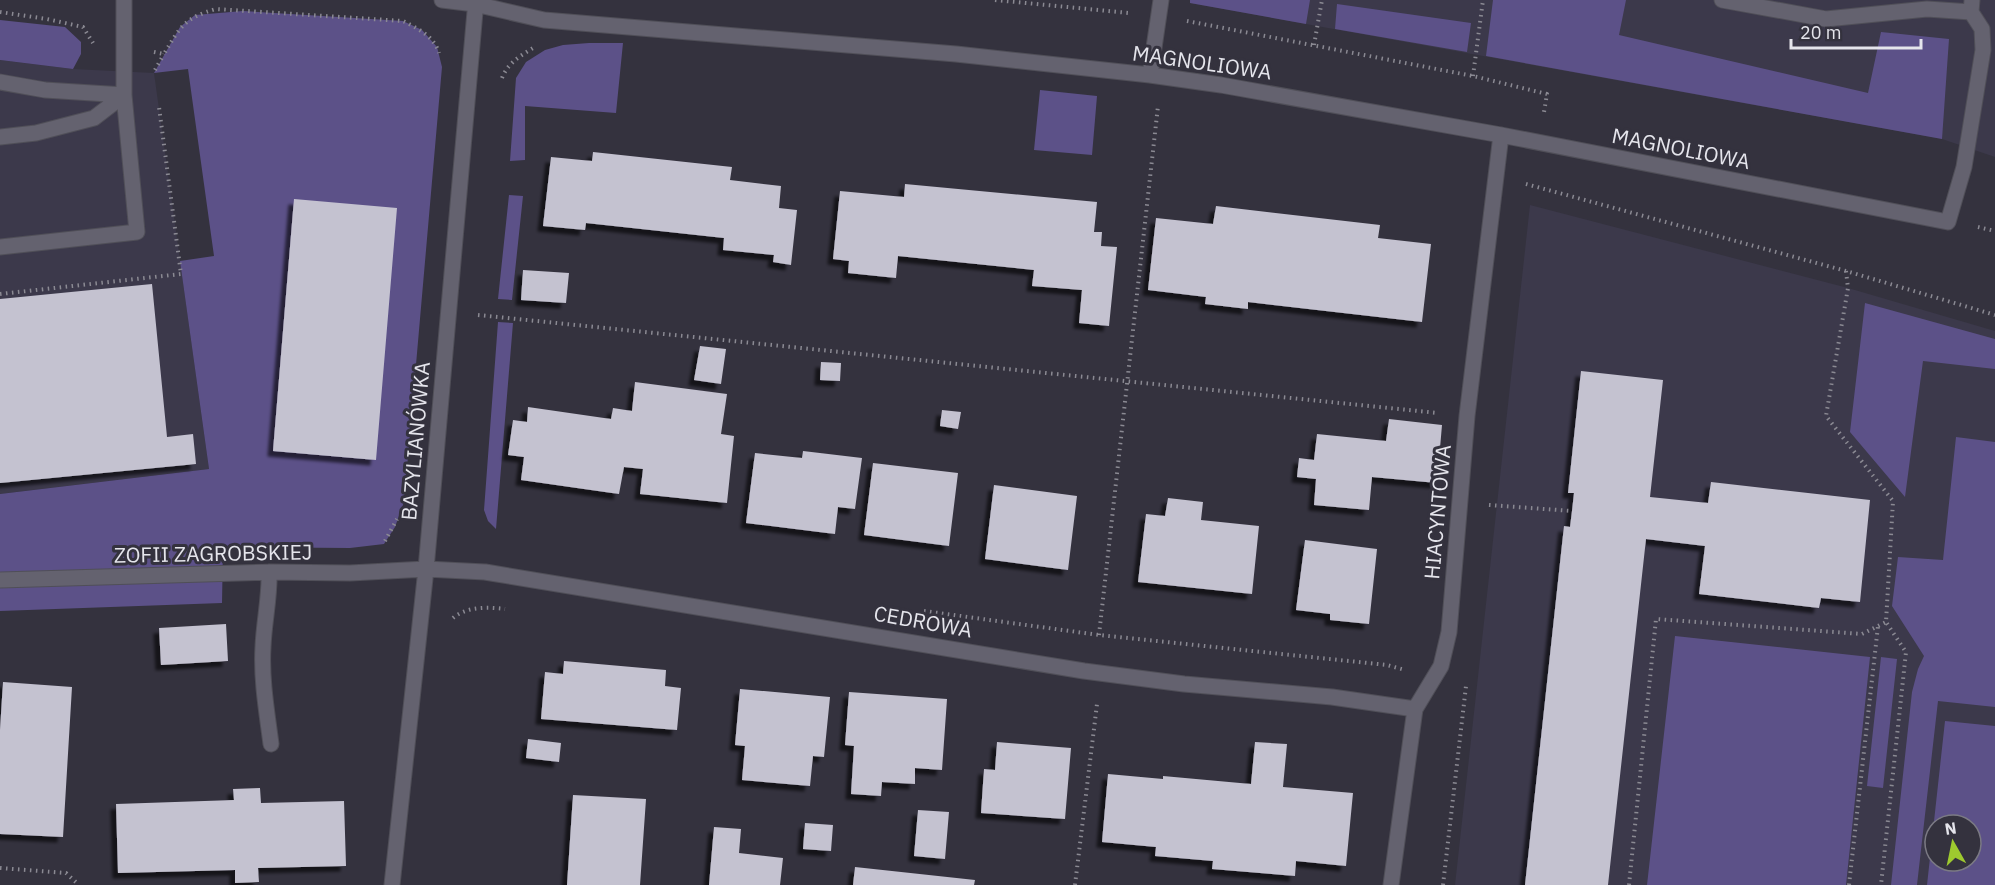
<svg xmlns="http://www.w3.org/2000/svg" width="1995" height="885" font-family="'IBM Plex Sans',sans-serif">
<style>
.built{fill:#3c394b;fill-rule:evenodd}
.green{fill:#5c5188;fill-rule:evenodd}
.building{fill:#c4c2d0;filter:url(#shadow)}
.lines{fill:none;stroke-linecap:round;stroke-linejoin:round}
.minor-casing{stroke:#504f58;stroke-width:17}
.path{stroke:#8b8a93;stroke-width:4;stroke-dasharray:1.5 4.5;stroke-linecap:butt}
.minor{stroke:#64626f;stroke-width:15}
.labels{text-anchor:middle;stroke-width:6;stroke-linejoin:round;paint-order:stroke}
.street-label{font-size:21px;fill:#e5e5ec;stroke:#34323e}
</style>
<defs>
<filter id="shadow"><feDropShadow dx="-5.5" dy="5.5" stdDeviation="1.5" flood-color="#0009"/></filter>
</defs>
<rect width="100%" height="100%" fill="#34323e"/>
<path class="built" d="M 1190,0 L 1995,0 L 1995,157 L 1942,139 L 1306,24 L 1190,3 Z
M 0,60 L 73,69 L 154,73 L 209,469 L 0,494 Z
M 1530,205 L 1848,288 L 1995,331 L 1995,885 L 1455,885 ZM 1935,825 L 1971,825 L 1971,861 L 1935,861 Z"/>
<path class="green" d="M 1190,0 L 1310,0 L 1306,24 L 1190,3 Z
M 1493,0 L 1626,0 L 1619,35 L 1868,93 L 1881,32 L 1949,39 L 1942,139 L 1486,56 Z
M 1337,4 L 1471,23 L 1467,52 L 1335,29 Z
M 243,11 L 403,21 L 422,30 L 437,47 L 442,67 L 404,502 L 395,527 L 384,544 L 350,548 L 223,547 L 222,603 L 0,611 L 0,494 L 209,469 L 180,261 L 214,256 L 188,69 L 154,73 L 180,27 L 195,15 Z
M 0,20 L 65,27 L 81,42 L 81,54 L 73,69 L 0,60 Z
M 589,43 L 623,43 L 616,113 L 525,106 L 525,160 L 510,161 L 516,78 L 526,62 L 545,50 L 563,45 Z
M 1040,90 L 1097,96 L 1092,155 L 1034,150 Z
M 509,195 L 523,196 L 512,300 L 498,299 Z
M 1865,303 L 1995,339 L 1995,369 L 1923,361 L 1905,497 L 1850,432 Z
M 498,322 L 513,323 L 496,529 L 488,521 L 484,510 Z
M 1956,437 L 1995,442 L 1995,707 L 1938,701 L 1917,885 L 1891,885 L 1912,692 L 1918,669 L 1924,656 L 1892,606 L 1898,557 L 1943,560 Z
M 1675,636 L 1870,657 L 1846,885 L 1647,885 Z
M 1881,657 L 1897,659 L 1883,788 L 1867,786 Z
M 1945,721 L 1995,726 L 1995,885 L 1927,885 ZM 1935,825 L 1971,825 L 1971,861 L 1935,861 Z"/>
<path class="building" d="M 593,152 L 732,167 L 730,180 L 781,186 L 779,208 L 797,210 L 791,265 L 773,262 L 774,255 L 723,250 L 724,238 L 586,223 L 585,230 L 543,226 L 551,157 L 592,161 Z
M 905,184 L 1097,202 L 1094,232 L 1102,232 L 1101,246 L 1117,247 L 1109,326 L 1079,323 L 1082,290 L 1032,286 L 1034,270 L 898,256 L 896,278 L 848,273 L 849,261 L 833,259 L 840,191 L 904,197 Z
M 294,199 L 397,208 L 376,460 L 273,451 Z
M 1216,206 L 1380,225 L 1378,238 L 1431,244 L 1422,322 L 1248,302 L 1248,309 L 1205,304 L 1206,297 L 1148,290 L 1156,218 L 1213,224 Z
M 523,270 L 569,273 L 566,303 L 521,300 Z
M 152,284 L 167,437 L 193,434 L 196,464 L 0,483 L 0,299 Z
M 700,346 L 726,349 L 721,384 L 694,380 Z
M 821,362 L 841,363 L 840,381 L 820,380 Z
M 1581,371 L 1663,380 L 1650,497 L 1708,503 L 1711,482 L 1870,500 L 1860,602 L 1821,598 L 1819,608 L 1699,594 L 1705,546 L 1646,539 L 1608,885 L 1525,885 L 1564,526 L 1570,527 L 1572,511 L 1574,493 L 1568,493 Z
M 635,382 L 727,394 L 721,434 L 734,436 L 727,503 L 640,494 L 643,469 L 624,467 L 619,494 L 521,480 L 524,457 L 508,455 L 513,420 L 527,422 L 528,407 L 611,419 L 613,408 L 632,411 Z
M 942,410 L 961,412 L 958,429 L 940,426 Z
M 1389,419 L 1442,425 L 1437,483 L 1372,477 L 1369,510 L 1314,505 L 1316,479 L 1297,477 L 1299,458 L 1314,460 L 1317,434 L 1386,441 Z
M 803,451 L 862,458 L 855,509 L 838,507 L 835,534 L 746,523 L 755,453 L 802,458 Z
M 873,463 L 958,473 L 949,546 L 864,535 Z
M 994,485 L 1077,496 L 1068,570 L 985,559 Z
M 1168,498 L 1203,502 L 1201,520 L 1259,526 L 1252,594 L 1138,582 L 1146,514 L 1165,516 Z
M 1305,540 L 1377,549 L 1369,624 L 1330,620 L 1330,614 L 1296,610 Z
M 226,624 L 228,661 L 161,665 L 159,628 Z
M 564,661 L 666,670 L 665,686 L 681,688 L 677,730 L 541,719 L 545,672 L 563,674 Z
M 3,682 L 72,687 L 63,837 L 0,834 L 0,730 Z
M 740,689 L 830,697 L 824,757 L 813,756 L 810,786 L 742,780 L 745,746 L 735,745 Z
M 849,692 L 947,699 L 942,770 L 915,768 L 915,784 L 882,782 L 881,796 L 851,794 L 854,746 L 845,745 Z
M 528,739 L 561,743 L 559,762 L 526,758 Z
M 997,742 L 1071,748 L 1065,819 L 981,813 L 984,769 L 995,770 Z
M 1255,742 L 1287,744 L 1283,787 L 1353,793 L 1346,866 L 1296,861 L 1295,876 L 1212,869 L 1213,861 L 1155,856 L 1156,847 L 1102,842 L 1108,774 L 1163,779 L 1163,776 L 1251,784 Z
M 260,788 L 261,803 L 344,801 L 346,866 L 258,868 L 259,882 L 235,883 L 235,870 L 118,873 L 116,804 L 234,800 L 233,789 Z
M 573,795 L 646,799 L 640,885 L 567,885 Z
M 918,810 L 949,812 L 945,859 L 914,856 Z
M 805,823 L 833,825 L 831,851 L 803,849 Z
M 714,827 L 741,829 L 739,853 L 783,858 L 780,885 L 709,885 Z
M 855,867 L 975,880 L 974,885 L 853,885 Z"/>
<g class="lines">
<defs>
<path id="minor" d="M 442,0 L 475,4 L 544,20 L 956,54 L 1150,75 L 1221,85 L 1501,135 L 1948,222 L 1964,167 L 1983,50 L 1982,29 L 1971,12
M 1722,0 L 1826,19 L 1927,9 L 1971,12 L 1972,0
M 1150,75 L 1161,0
M 0,82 L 45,90 L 124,95 L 94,118 L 36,133 L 0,137
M 0,247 L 137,232 L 124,95 L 124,0
M 269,572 C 270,597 264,621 263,647 C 261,679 267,713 271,744
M 0,580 L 269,572 L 350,573 L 426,569 L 485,572 L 1084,671 L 1184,684 L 1332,697 L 1415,709
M 392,885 L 426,569 L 476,0
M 1391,885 L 1415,709 L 1441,666 L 1449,632 L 1467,416 L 1501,135"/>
</defs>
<use href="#minor" class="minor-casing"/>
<path class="path" d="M 995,0 L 1129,13
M 0,12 L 47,19 L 83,27 L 93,43
M 1187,21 L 1473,76 L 1547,94 L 1544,112
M 1314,45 L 1322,0
M 154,52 L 164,54 C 180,27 184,18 216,9 L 403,21 C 417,28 434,36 439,53
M 155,70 L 164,54
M 1473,76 L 1483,0
M 502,78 C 508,63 520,56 533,48
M 1526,184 L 1846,271 L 1995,315
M 1978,227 L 1995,231
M 1846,271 L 1848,288 L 1826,416 L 1893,501 L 1886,622 L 1906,652 L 1881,885
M 0,294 L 181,274 L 159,107
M 478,315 L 1438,413
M 1489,505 L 1572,511
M 385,541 L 397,519
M 924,611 L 1099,635 L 1387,665 L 1405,670
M 453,618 C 467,606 488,607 505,609
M 1099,635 L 1158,106
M 0,868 L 66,873 L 79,885
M 1075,885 L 1097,704
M 1443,885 L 1466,686
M 1629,885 L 1656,619 L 1862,634 L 1886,622
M 1849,885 L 1878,626"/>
<use href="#minor" class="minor"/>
</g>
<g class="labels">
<g class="street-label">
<text transform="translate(1202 63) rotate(8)" y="7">MAGNOLIOWA</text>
<text transform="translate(1681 149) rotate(11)" y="7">MAGNOLIOWA</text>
<text transform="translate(416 441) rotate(-85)" y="7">BAZYLIANÓWKA</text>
<text transform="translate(1438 512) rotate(-85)" y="7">HIACYNTOWA</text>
<text transform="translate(213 554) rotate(-1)" y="7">ZOFII ZAGROBSKIEJ</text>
<text transform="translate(923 622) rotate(10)" y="7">CEDROWA</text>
</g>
</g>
<g transform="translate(1953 843) rotate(351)"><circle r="28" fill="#34323e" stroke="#7b7a84" stroke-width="1.5"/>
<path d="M0-4.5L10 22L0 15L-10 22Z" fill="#9eca2f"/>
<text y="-9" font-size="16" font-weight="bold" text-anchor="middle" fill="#e5e5ec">N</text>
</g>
<path d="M1791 39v9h130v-9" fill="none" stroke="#e5e5ec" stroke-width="3"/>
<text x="1800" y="39" font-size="18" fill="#e5e5ec" stroke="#34323e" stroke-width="4.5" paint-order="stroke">20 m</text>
</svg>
